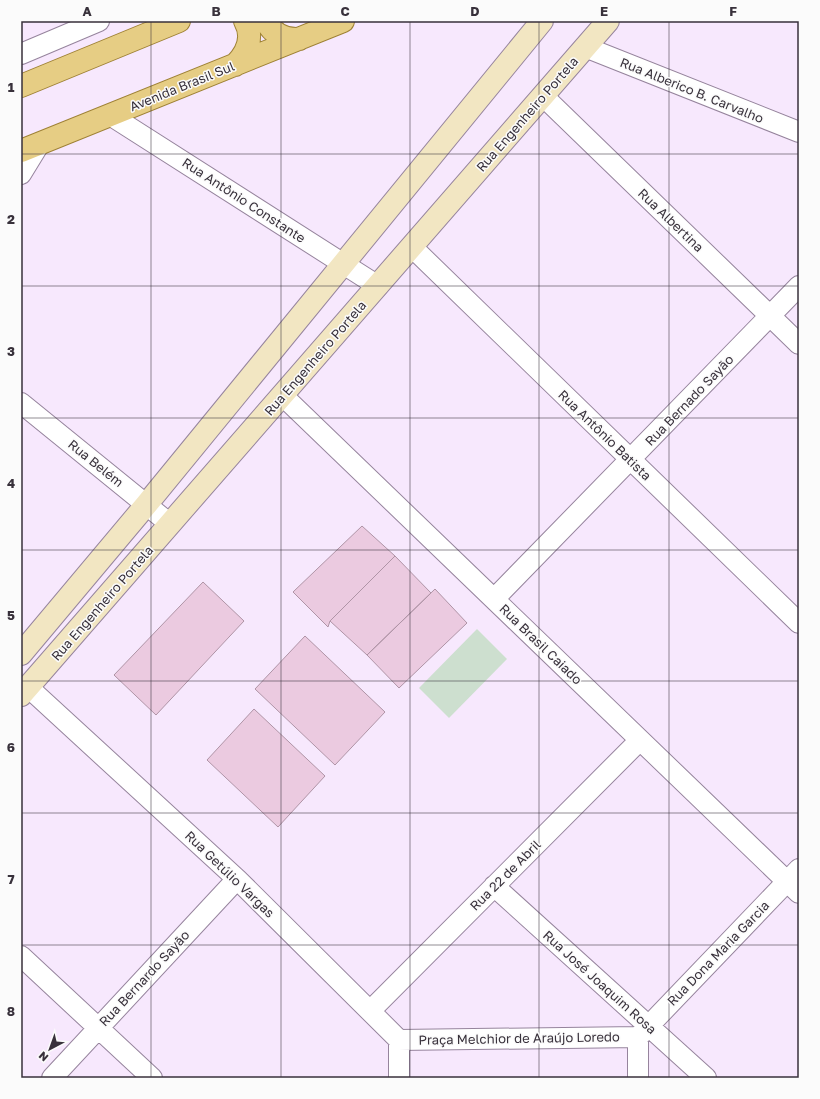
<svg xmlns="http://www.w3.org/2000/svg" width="820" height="1099" font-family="'Golos Text',sans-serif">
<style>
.green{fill:#cddfcf}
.building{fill:#ebcae0;stroke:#af94a6}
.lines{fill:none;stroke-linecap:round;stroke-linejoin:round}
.street-casing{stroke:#96849d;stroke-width:22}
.secondary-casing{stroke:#96849d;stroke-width:24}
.primary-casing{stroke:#9e8135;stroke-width:24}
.street{stroke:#fff;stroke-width:20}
.secondary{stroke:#f2e6c2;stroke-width:22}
.primary{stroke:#e6cd84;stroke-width:22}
.grid{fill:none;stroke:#38313b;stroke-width:1;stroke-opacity:0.55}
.labels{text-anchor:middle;stroke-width:3;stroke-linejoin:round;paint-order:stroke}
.street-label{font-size:13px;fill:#38313b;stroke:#fbfbfb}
.neatline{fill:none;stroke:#38313b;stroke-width:1.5}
.grid-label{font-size:13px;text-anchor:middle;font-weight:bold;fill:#38313b}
</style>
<rect width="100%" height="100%" fill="#f7e8fd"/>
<path class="green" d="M 477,629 L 507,659 L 449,718 L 419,688 Z"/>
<path class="building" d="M 362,526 L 395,556 L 330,621 L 328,627 L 293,592 Z
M 395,556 L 431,593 L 367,655 L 330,621 Z
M 203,582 L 244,621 L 156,715 L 114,675 Z
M 435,589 L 467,623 L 399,688 L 367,655 Z
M 305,636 L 385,712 L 335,765 L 255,689 Z
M 254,709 L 325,776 L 278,827 L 207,760 Z"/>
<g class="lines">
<defs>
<path id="street" d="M 585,47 L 799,132
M 21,54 L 99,21
M 543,96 L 799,344
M 110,115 L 378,286
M 21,174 L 40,143
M 412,247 L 799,623
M 282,395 L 799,893
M 21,403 L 170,524
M 494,599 L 799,286
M 28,687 L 237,879 L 399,1040 L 399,1078
M 494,886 L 706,1078
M 21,956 L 152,1078
M 370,1011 L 640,740
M 639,1036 L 799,869
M 638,1037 L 638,1078
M 399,1040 L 638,1037
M 52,1078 L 237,879"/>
<path id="secondary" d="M 21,654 L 146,505 L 542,21
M 21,695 L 608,21"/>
<path id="primary" d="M 266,21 C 273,34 284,40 299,39
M 235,65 C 247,53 254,37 245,21
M 21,86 L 179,21
M 21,151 L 343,21"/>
</defs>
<use href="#street" class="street-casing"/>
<use href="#secondary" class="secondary-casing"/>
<use href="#primary" class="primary-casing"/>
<use href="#street" class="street"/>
<use href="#secondary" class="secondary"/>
<use href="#primary" class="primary"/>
</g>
<path class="grid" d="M 151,21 L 151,1078M 281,21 L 281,1078M 410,21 L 410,1078M 539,21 L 539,1078M 669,21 L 669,1078M 21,154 L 799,154M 21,286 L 799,286M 21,418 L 799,418M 21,550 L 799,550M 21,681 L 799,681M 21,813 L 799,813M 21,945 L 799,945"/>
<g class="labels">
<g class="street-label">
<text transform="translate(182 86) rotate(-22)" y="5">Avenida Brasil Sul</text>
<text transform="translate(692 90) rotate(22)" y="5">Rua Alberico B. Carvalho</text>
<text transform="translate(527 114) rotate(-49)" y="5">Rua Engenheiro Portela</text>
<text transform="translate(244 200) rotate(33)" y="5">Rua Antônio Constante</text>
<text transform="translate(671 220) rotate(44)" y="5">Rua Albertina</text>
<text transform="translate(315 358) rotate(-49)" y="5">Rua Engenheiro Portela</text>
<text transform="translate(689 400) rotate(-46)" y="5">Rua Bernado Sayão</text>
<text transform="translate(605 435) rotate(44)" y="5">Rua Antônio Batista</text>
<text transform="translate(96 463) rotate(39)" y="5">Rua Belém</text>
<text transform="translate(102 603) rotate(-49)" y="5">Rua Engenheiro Portela</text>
<text transform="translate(541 644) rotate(44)" y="5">Rua Brasil Caiado</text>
<text transform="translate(230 874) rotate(44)" y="5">Rua Getúlio Vargas</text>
<text transform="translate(505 875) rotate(-45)" y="5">Rua 22 de Abril</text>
<text transform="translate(718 953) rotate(-46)" y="5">Rua Dona Maria Garcia</text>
<text transform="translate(144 978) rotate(-47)" y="5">Rua Bernardo Sayão</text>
<text transform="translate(600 982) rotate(42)" y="5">Rua José Joaquim Rosa</text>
<text transform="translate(519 1038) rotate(-1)" y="5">Praça Melchior de Araújo Loredo</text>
</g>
</g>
<rect width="820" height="1099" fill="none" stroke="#fbfbfb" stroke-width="44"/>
<g transform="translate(50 1049) rotate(221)" stroke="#fbfbfb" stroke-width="3" paint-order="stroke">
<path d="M0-3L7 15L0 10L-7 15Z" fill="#38313b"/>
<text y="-6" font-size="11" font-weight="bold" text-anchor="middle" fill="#38313b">N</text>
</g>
<rect x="22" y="22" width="776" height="1055" class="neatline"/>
<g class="grid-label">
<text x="87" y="16">A</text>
<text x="216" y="16">B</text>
<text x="345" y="16">C</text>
<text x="475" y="16">D</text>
<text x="604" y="16">E</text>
<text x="733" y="16">F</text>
<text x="11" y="92">1</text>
<text x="11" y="224">2</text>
<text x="11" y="356">3</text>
<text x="11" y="488">4</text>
<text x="11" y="620">5</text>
<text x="11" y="752">6</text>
<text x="11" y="884">7</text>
<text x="11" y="1016">8</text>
</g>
</svg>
